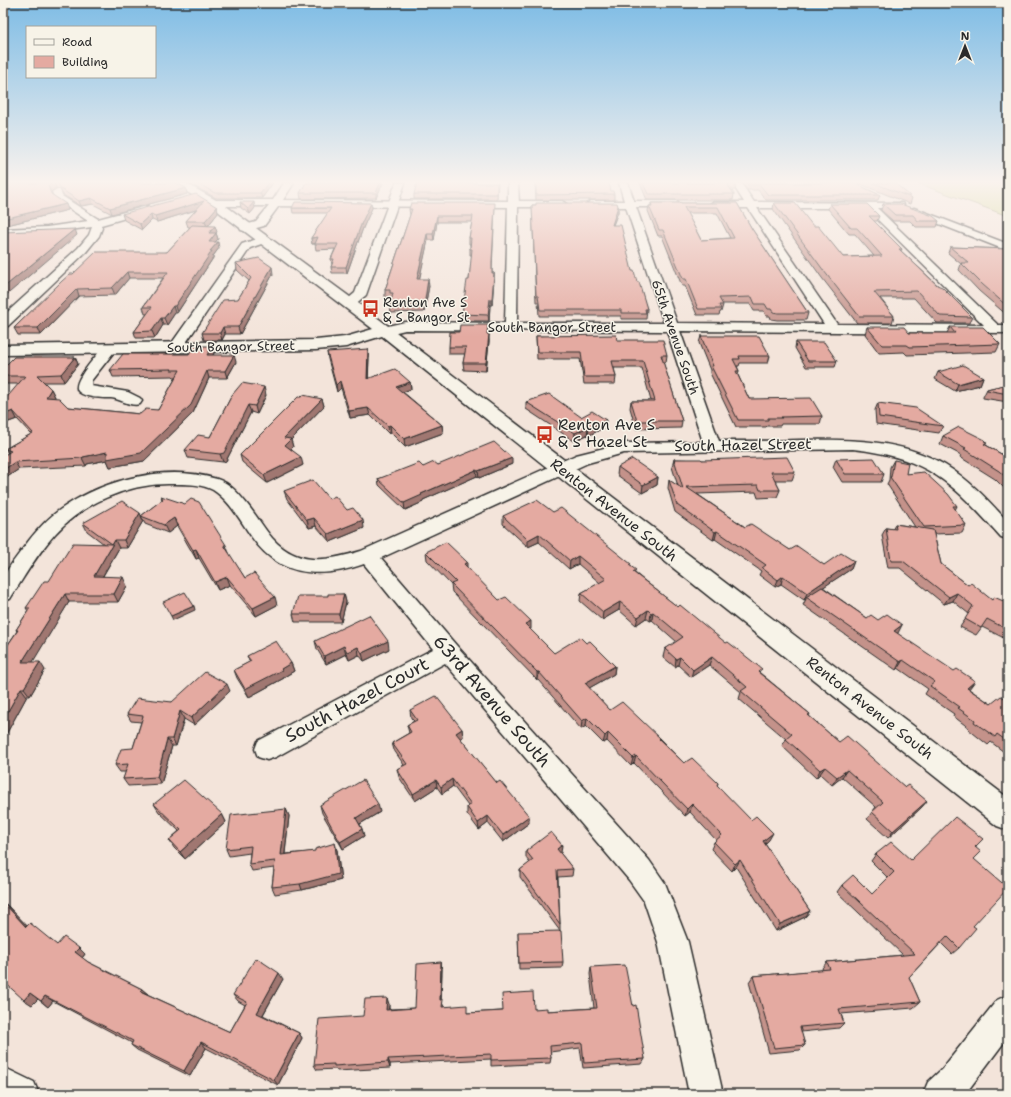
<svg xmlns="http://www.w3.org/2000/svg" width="1011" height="1097" font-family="'Shantell Sans',sans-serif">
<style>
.green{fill:#cbd588;stroke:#7b805a}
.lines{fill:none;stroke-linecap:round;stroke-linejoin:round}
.street-casing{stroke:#2b2b2b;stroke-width:3}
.secondary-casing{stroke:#2b2b2b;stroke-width:3}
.street{fill:#f7f3e8;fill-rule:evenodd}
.secondary{fill:#f7f3e8;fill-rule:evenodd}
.wall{fill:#c4928a;stroke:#2b2b2b;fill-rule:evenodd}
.shaded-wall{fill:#a07771;stroke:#2b2b2b}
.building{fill:#e4aaa1;stroke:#2b2b2b;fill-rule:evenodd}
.labels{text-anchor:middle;stroke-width:3;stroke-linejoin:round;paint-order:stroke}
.far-poi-label{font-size:13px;fill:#2b2b2b;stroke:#f7f3e8;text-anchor:start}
.far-street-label{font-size:13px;fill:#2b2b2b;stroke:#f7f3e8}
.poi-label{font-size:15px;fill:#2b2b2b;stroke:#f7f3e8;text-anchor:start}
.street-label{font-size:15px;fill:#2b2b2b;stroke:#f7f3e8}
.near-street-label{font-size:18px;fill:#2b2b2b;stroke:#f7f3e8}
</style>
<rect width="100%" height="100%" fill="#f3e4da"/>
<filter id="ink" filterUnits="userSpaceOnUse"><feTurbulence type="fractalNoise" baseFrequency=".025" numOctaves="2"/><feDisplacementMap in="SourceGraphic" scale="8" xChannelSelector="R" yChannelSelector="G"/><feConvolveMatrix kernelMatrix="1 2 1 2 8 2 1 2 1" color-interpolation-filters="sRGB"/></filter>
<g filter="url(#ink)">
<path class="green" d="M 917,183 L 1008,183 L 1008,216 Z"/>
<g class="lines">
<defs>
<path id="street" d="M 396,183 L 405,183 L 366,295 L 353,306 L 345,306 L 343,303 L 355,293 Z
M 619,183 L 628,183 L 634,201 L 676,201 L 681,204 L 676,207 L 636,207 L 677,323 L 824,324 L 748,208 L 713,208 L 708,205 L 713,202 L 744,202 L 732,183 L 741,183 L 754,202 L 902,203 L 904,205 L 899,208 L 877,208 L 998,325 L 1008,325 L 1008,333 L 680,331 L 719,441 C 746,441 773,441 801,440 C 850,439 901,439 945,465 C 970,480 989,501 1008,522 L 1008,539 L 1001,537 C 952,483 930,458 853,449 L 624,453 L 588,463 L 381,558 L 456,645 L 649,860 L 665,883 L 688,942 L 723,1094 L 689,1094 L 658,942 L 644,901 L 629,880 L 445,663 L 276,757 L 267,760 L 258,757 L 255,749 L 258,741 L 433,649 L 364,564 C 321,579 279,578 251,536 C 240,520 230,501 213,490 C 200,483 182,484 168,484 C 127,484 82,504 55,534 C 37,554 24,577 10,599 L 3,601 C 3,595 1,583 4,577 C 8,567 17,557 24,547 C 35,532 48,517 64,507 C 107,478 167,464 217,479 C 230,483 239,494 247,504 C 256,515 263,527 272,538 C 298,567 328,561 361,551 L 576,455 L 624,443 L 703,442 L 667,331 L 405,330 L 384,335 L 379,334 L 377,331 L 379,328 L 405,322 L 505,323 L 508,204 L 513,201 L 562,201 L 567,204 L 562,207 L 518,207 L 517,323 L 664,323 L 626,207 L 591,207 L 586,204 L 591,201 L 624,201 ZM 757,208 L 866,208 L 984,325 L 837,324 Z
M 57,189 L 60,190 L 62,196 L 98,219 L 147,206 L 152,209 L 150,211 L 101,225 L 102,228 L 99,236 L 86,252 L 8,326 L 3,327 L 3,316 L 78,248 L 89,235 L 92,227 L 47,233 L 3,235 L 3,229 L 47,227 L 88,221 L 55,199 L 52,192 Z
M 276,200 L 281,203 L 264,226 L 245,231 L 241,230 L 240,228 L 241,226 L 256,222 L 273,201 Z
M 914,208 L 1008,244 L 1008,251 L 911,213 L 909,211 L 911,209 Z
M 263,237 L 268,240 L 267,242 L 250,248 L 181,350 L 171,350 L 169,347 L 242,244 Z
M 110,344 L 115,345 L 117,348 L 91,381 L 91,386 L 128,392 L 140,398 L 142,401 L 140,404 C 130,407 121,399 111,398 C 102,398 84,398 78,391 C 71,382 99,353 105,345 Z
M 1008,995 L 1008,1037 L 966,1093 L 923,1094 L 928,1082 L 942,1069 L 997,1000 Z
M 3,1067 L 34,1082 L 39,1094 L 3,1094 Z"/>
<path id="secondary" d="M 171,183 L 185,183 L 216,200 L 273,200 L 284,183 L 294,183 L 283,200 L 508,201 L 508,183 L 518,183 L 519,204 L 513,207 L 226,206 L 354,300 L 1008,798 L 1008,830 L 997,826 L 382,336 L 346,347 L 316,350 L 3,355 L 3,345 L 316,340 L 345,337 L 373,329 L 210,205 Z"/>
</defs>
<use href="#street" class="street-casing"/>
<use href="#secondary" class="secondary-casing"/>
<use href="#street" class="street"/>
<use href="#secondary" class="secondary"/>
</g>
<path class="wall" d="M 3,183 L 176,183 L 186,188 L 187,194 L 112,214 L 93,204 L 81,206 L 63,195 L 60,189 L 56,188 L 51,192 L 52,194 L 68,210 L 3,226 Z
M 188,183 L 273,183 L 262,198 L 216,198 Z
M 306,183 L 383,183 L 376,198 L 301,199 L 300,193 Z
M 498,183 L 497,199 L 414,199 L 414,194 Z
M 535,183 L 611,191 L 614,194 L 614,200 L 536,200 Z
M 640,183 L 735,183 L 736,184 L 735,190 L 731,190 L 734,194 L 733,200 L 647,200 Z
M 742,183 L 854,183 L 880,195 L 878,200 L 766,200 L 758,190 L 747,190 Z
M 858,183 L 895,183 L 912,198 L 910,204 Z
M 240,202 L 255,208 L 250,214 L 241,208 Z
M 651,203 L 737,203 L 752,229 L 808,313 L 806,320 L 777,320 L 771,319 L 770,316 L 766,316 L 764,311 L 754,311 L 750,304 L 722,304 L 723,305 L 721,312 L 720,312 L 719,315 L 697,315 L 685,286 L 682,286 L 662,236 L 658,236 L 648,211 L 649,206 L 651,206 ZM 687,213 L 717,213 L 730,238 L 701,240 Z
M 774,203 L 813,226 L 843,257 L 874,256 L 855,234 L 849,234 L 828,209 L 830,204 L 879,216 L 877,221 L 874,221 L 902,249 L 901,251 L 972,317 L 969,323 L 937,323 L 914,298 L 880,298 L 894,316 L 892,323 L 857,323 L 822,278 L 773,209 Z
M 883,204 L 939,221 L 937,227 L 916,227 L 910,221 L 893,221 L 881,210 Z
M 532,205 L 618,206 L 618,212 L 613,225 L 632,271 L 647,309 L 646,319 L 621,319 L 621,316 L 539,316 L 538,302 L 536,302 Z
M 217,207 L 218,213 L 208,226 L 217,232 L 216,233 L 218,239 L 215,242 L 219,248 L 213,256 L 213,258 L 177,313 L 175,313 L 167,325 L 163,325 L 155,338 L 136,338 L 134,332 L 147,314 L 145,314 L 143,307 L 163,278 L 129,278 L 115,295 L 79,296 L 41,335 L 18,335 L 14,328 L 73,274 L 167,252 L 190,227 L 188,227 L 186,221 L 196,210 L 157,222 L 152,220 L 142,230 L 124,220 L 122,214 Z
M 292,208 L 372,208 L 363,228 L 347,273 L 332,273 L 331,267 L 332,265 L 331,259 L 335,249 L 316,250 L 315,244 L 312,244 L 311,238 L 328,213 L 293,213 Z
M 495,208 L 492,268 L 492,273 L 494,273 L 494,279 L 492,305 L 490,305 L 489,321 L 462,321 L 462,314 L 469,280 L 472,255 L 470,255 L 470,244 L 469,244 L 469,238 L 472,222 L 437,222 L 434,240 L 428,240 L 419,279 L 429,286 L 424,312 L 391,313 L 390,306 L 392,300 L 390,300 L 390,297 L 385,297 L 385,290 L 410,215 L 409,209 Z
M 950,247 L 1008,249 L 1008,316 L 979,291 L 959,270 L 961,264 L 948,253 Z
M 236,263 L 273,274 L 240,334 L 225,334 L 222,340 L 204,340 L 202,333 L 238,299 L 249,281 L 237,270 Z
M 867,327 L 909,333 L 947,333 L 950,327 L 1000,344 L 996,352 L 907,355 L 904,352 L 879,353 L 865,334 Z
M 488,334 L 489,341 L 486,371 L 464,370 L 463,363 L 465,354 L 449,354 L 449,347 Z
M 536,336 L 617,340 L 667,355 L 666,362 L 663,362 L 682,421 L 681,428 L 636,429 L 630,408 L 631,401 L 651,401 L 642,368 L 614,368 L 616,377 L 615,384 L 584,384 L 580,359 L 537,359 Z
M 701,336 L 770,356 L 768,363 L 740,363 L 739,366 L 737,366 L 739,371 L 738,375 L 749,399 L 822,416 L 820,424 L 781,424 L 780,426 L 767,426 L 766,427 L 736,427 L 710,373 L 710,370 L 699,343 Z
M 796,342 L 837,361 L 835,367 L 806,367 L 795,348 Z
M 327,352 L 369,357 L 368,378 L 410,382 L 411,389 L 403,392 L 442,425 L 443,433 L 405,447 L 391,433 L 389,434 L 370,415 L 350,418 L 341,388 L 337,392 L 328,359 Z
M 214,353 L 213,355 L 236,362 L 227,378 L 209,378 L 193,413 L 144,461 L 110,467 L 107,460 L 87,464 L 86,466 L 19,469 L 3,480 L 3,456 L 8,453 L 5,449 L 31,434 L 17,419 L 3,424 L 19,384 L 3,384 L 3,368 L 75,357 L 78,364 L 64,382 L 44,382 L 51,389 L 55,397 L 54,397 L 68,407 L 140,414 L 158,410 L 176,377 L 174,377 L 173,376 L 113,377 L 110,370 Z
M 938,372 L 983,377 L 980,385 L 955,391 L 935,379 Z
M 1008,384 L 1008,402 L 983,398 L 983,397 L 987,389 Z
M 232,395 L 266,395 L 257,414 L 251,412 L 226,461 L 223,462 L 188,458 L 185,450 L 210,437 Z
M 322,399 L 324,406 L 291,440 L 293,447 L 291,449 L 303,465 L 267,483 L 242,462 L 240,455 Z
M 526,402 L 581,417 L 605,427 L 588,436 L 587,435 L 574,441 L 526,409 Z
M 878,403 L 943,426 L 939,433 L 876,424 L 875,410 Z
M 943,436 L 985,441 L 986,445 L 1008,458 L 1008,492 L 995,479 L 960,457 L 961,455 L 940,444 Z
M 674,459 L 702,460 L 795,472 L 792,480 L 775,480 L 780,490 L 777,497 L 758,498 L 756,492 L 697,494 L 745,527 L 790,550 L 824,565 L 854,561 L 851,569 L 823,587 L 867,618 L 898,633 L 897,633 L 969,689 L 991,704 L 1008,700 L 1008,748 L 1004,752 L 991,742 L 988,745 L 968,729 L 969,728 L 953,716 L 954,714 L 925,694 L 928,689 L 898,668 L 896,670 L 803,605 L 806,599 L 804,600 L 781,584 L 775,587 L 759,575 L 761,571 L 715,539 L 713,540 L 675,512 L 668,488 L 669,480 L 678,486 L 672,467 Z
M 836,459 L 884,474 L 881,482 L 842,482 L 833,467 Z
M 894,460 L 906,474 L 957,506 L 955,510 L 966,525 L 962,533 L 934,534 L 941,564 L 968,585 L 992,600 L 1008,603 L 1008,640 L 982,627 L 976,635 L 960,627 L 969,614 L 953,601 L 944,604 L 900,568 L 888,568 L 882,535 L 886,528 L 893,529 L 895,524 L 915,527 L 887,484 L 889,480 L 890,467 Z
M 512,464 L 479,478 L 477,476 L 423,500 L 423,502 L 405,510 L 379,485 L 378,479 L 423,467 L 438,465 Z
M 618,467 L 658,477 L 657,485 L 642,493 L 617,475 Z
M 284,491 L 329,499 L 347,510 L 364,528 L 330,542 L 316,526 L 309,528 L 287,499 Z
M 161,496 L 228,553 L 245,578 L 277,605 L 256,616 L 230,585 L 218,590 L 199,558 L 196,559 L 177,526 L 168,533 L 145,524 L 141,516 L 162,500 Z
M 553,512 L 631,566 L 635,573 L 760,673 L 810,714 L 809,716 L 839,742 L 905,787 L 927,801 L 921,808 L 888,838 L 867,819 L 872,812 L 876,807 L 842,777 L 832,785 L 820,774 L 816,778 L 782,746 L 786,739 L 739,699 L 741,692 L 709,665 L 691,677 L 678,665 L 675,667 L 663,657 L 665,649 L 677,642 L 652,620 L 650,621 L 646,618 L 636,625 L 619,610 L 602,620 L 580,601 L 581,593 L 600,583 L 578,564 L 569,569 L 539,542 L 528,547 L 503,524 L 503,516 Z
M 143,521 L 127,548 L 119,548 L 103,576 L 127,586 L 118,602 L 69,602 L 32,662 L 45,670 L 30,696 L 27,696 L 3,740 L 3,652 L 17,631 L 16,630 L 28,611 L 26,608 L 49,581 L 104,544 L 87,531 L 83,523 Z
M 426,552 L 467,568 L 499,600 L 531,629 L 530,629 L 554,653 L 586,643 L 615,666 L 614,674 L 589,688 L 610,710 L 660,739 L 684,763 L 718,783 L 717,786 L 769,840 L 765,844 L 810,911 L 805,917 L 776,931 L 736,867 L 732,871 L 711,849 L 714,842 L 716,840 L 690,812 L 685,816 L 634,763 L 631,766 L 607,741 L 603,743 L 586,726 L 581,729 L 538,680 L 537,680 L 452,592 L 451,585 L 427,560 Z
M 344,594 L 346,602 L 341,622 L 295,622 L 293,614 L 328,596 Z
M 315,641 L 389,649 L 364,661 L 359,655 L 349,660 L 346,654 L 326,664 L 317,649 Z
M 247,656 L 291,663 L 294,671 L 284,677 L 284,678 L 249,697 L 237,678 L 234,670 L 250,662 Z
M 230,691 L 194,725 L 184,719 L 176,746 L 172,746 L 161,784 L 128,786 L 123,779 L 126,772 L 120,772 L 115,765 L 133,748 L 141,722 L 131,721 L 127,714 L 172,702 Z
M 410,710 L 462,729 L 463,737 L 460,738 L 529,823 L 503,842 L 488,823 L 479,830 L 467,814 L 467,807 L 468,806 L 453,786 L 442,794 L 437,787 L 415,801 L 399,777 L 397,769 L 404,765 L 394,750 L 392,743 L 409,733 L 407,725 L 414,721 L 411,718 Z
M 154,804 L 222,814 L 226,822 L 185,859 L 174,848 L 169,840 L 179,831 L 159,812 Z
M 320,805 L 380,812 L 360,824 L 362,829 L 364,836 L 343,849 L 322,813 Z
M 286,809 L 289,816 L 285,854 L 337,850 L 341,880 L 302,890 L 275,894 L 272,887 L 274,868 L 252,871 L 249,864 L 250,853 L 229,856 L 226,849 Z
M 976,847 L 974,859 L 973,926 L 959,948 L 952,954 L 941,943 L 909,977 L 920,1002 L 913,1008 L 841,1014 L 844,1023 L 839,1028 L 801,1032 L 805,1045 L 800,1050 L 769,1053 L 749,982 L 753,976 L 823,970 L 822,968 L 827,962 L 903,955 L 837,892 L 842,885 L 872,894 L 888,878 L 871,861 L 876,854 L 911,860 Z
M 526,851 L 561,853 L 560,853 L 573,869 L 572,876 L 558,877 L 560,924 L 560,931 L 520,877 L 520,870 L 530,863 L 526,858 Z
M 3,901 L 27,926 L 57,945 L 85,954 L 82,958 L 88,962 L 142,989 L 147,994 L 230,1032 L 245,1005 L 238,1001 L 233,995 L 283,979 L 263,1015 L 299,1033 L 302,1038 L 278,1085 L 206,1048 L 190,1076 L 137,1050 L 131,1045 L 132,1043 L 53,1001 L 48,1007 L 38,999 L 32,1005 L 8,985 L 4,990 Z
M 518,932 L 563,962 L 562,968 L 519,969 Z
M 441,962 L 442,969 L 441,1000 L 444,1007 L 468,1013 L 534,1009 L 547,1011 L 594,1008 L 590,974 L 591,967 L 633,1006 L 645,1059 L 642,1064 L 583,1068 L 580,1048 L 550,1052 L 551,1058 L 550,1063 L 491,1066 L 491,1059 L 390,1064 L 390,1068 L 337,1071 L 336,1069 L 317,1070 L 314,1065 L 363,1016 L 389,1004 L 389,1009 L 415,1008 Z"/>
<path class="shaded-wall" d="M 53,183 L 54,183 L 56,188 L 51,192 L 48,186 Z
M 268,183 L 273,183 L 262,198 L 260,193 Z
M 380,183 L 383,183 L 376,198 L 376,193 Z
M 186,188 L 187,194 L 112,214 L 110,208 Z
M 91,198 L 93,204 L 81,206 L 79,201 Z
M 204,201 L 205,207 L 157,222 L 155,216 Z
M 254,202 L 255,208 L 250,214 L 248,209 Z
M 371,203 L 372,208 L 363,228 L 347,273 L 346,267 L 362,222 Z
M 66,204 L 68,210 L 3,226 L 3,219 Z
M 618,206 L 618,212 L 611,230 L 612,225 Z
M 217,207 L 218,213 L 207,227 L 205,221 Z
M 151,214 L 152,220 L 142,230 L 140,224 Z
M 437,216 L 437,222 L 434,240 L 433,234 Z
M 215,226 L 217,232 L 210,239 L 209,233 Z
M 75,229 L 77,235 L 3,298 L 3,288 Z
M 216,233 L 218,239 L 210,248 L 209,242 Z
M 427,234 L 428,240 L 418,286 L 417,279 Z
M 318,237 L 319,243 L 312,244 L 311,238 Z
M 218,242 L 219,248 L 213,256 L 213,258 L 177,313 L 175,306 L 210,251 Z
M 272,267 L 273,274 L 240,334 L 238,327 Z
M 127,272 L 129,278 L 115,295 L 112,288 Z
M 494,273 L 494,279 L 492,305 L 492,299 Z
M 428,279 L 429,286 L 424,312 L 424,306 Z
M 77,289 L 79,296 L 41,335 L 38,328 Z
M 490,299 L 490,305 L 489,321 L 488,315 Z
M 173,306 L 175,313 L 167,325 L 164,318 Z
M 161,318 L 163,325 L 155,338 L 152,331 Z
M 223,327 L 225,334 L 222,340 L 220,333 Z
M 489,334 L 489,341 L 486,371 L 486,363 Z
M 212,346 L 214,353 L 209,362 L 207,355 Z
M 368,349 L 369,357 L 368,386 L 367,379 Z
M 234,355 L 236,362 L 227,378 L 225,371 Z
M 75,357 L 78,364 L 64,382 L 61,374 Z
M 207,371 L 209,378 L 193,413 L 144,461 L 110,467 L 107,460 L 87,464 L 86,466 L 82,458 L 83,457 L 107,452 Z
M 983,377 L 980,385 L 955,391 L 958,384 Z
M 340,381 L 341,388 L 337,392 L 336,385 Z
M 410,382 L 411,389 L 397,394 L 396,387 Z
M 264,387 L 266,395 L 257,414 L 255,406 Z
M 51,389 L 55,397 L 49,404 L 46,397 Z
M 322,399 L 324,406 L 291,440 L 293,447 L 287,453 L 284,438 Z
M 248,405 L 251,412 L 226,461 L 223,462 L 220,454 Z
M 368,408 L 370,415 L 350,418 L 349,411 Z
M 13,411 L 17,419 L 3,424 L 3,415 Z
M 606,420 L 605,427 L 588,436 L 589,428 Z
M 390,425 L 391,433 L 389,434 L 388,426 Z
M 442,425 L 443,433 L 405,447 L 404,439 Z
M 588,427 L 587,435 L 574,441 L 575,433 Z
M 301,457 L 303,465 L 267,483 L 264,475 Z
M 512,458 L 512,464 L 479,478 L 478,471 Z
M 15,462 L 19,469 L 3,480 L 3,470 Z
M 476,470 L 477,476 L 423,500 L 423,502 L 405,510 L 404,503 L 421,494 Z
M 658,477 L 657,485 L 642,493 L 643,485 Z
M 140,513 L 143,521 L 127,548 L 124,540 Z
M 174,518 L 177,526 L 168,533 L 164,525 Z
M 314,518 L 316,526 L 309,528 L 307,520 Z
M 363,520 L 364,528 L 330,542 L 328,534 Z
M 717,531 L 715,539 L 713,540 L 715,532 Z
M 539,534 L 539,542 L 528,547 L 528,540 Z
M 115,540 L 119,548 L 98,584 L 94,576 Z
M 224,545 L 226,545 L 229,553 Z
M 196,549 L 199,558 L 196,559 L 193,550 Z
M 578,556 L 578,564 L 569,569 L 570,561 Z
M 854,561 L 851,569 L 807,598 L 806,597 L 806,599 L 804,600 L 807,593 Z
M 467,562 L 467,570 L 464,564 Z
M 783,576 L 781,584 L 775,587 L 778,580 Z
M 123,577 L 127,586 L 118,602 L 114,594 Z
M 227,577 L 230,585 L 218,590 L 215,582 Z
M 957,593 L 953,601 L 944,604 L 949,597 Z
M 65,594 L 69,602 L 28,670 L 22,662 Z
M 344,594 L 346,602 L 341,622 L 339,614 Z
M 275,597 L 277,605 L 256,616 L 253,608 Z
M 620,602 L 619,610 L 602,620 L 603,612 Z
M 194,606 L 195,610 L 173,620 L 171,616 Z
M 648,610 L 646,618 L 636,625 L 638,617 Z
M 653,612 L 652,620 L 650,621 L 651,613 Z
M 531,621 L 531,629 L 525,632 L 525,624 Z
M 902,625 L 898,633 L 889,639 L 894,631 Z
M 388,641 L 389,649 L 364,661 L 362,653 Z
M 344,646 L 346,654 L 326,664 L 324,656 Z
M 358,647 L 359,655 L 349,660 L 347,652 Z
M 680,657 L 678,665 L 675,667 L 676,659 Z
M 712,657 L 709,665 L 691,677 L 693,670 Z
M 903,660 L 898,668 L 896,670 L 900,662 Z
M 40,662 L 45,670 L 30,696 L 24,688 Z
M 291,663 L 294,671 L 284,677 L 284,678 L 249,697 L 245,689 Z
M 615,666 L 614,674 L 584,691 L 585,683 Z
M 537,672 L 539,672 L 538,680 L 537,680 Z
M 975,681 L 969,689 L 967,688 Z
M 227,684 L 230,691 L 194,725 L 191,718 Z
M 21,688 L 27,696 L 3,740 L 3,720 Z
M 180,711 L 184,719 L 176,746 L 172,739 Z
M 587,718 L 586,726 L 581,729 L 582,721 Z
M 462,729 L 463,737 L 457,740 L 456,733 Z
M 608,733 L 607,741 L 603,743 L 605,736 Z
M 167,739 L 172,746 L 161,784 L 157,777 Z
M 636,756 L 634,763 L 631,766 L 633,758 Z
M 825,767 L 820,774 L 816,778 L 820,770 Z
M 847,770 L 842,777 L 832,785 L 837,777 Z
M 452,779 L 453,786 L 442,794 L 441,787 Z
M 436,780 L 437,787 L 415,801 L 413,794 Z
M 927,801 L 921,808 L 888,838 L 893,831 Z
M 378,804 L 380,812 L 358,825 L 356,818 Z
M 692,804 L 690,812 L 685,816 L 687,809 Z
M 286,809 L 289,816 L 284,861 L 281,855 Z
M 222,814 L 226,822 L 185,859 L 180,852 Z
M 488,816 L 488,823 L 479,830 L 478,823 Z
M 529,816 L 529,823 L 503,842 L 503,835 Z
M 362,829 L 364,836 L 343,849 L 340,842 Z
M 773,833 L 769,840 L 760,848 L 763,841 Z
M 335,843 L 337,850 L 341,880 L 302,890 L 300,884 Z
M 562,845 L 561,853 L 556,856 L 557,849 Z
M 740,860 L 736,867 L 732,871 L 735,864 Z
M 3,901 L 34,933 L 26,927 L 3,902 Z
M 810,911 L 805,917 L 776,931 L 780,924 Z
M 79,948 L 85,954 L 82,958 L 75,952 Z
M 441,962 L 442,969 L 441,1007 L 440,1000 Z
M 279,973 L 283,979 L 261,1018 L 257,1013 Z
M 3,981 L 8,985 L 4,990 L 3,990 Z
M 142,989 L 148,994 L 140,991 Z
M 30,993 L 38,999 L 32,1005 L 24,1000 Z
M 45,996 L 53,1001 L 48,1007 L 41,1001 Z
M 387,998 L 389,1004 L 388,1016 L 386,1010 Z
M 299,1033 L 302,1038 L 278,1085 L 274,1080 Z
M 201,1042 L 206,1048 L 190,1076 L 184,1071 Z
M 388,1059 L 390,1064 L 390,1068 L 388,1062 Z"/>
<path class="building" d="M 3,183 L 53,183 L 48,186 L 51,194 L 66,204 L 3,219 Z
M 58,183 L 176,183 L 186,188 L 110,208 L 91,198 L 79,201 L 61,189 Z
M 197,183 L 268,183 L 260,193 L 215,193 Z
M 306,183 L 380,183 L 376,193 L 300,193 Z
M 417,183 L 497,183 L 497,194 L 414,194 Z
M 536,183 L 609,183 L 611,191 L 613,191 L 614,194 L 536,195 Z
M 643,183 L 735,183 L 736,184 L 727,184 L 734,194 L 648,194 Z
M 747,183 L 854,183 L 880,195 L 768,195 L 760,185 L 748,185 Z
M 874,183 L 895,183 L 912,198 Z
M 196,194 L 217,207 L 205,221 L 186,221 L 204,201 L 155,216 L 151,214 L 140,224 L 122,214 Z
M 240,202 L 254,202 L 248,209 Z
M 295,202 L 371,203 L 362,222 L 346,267 L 331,267 L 334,259 L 331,259 L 338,244 L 315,244 L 318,237 L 311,238 L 331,208 L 292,208 Z
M 411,203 L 495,203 L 492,262 L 492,273 L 494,273 L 492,299 L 490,299 L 488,315 L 462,314 L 467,280 L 469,280 L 472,249 L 470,249 L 471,238 L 469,238 L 473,216 L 437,216 L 433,234 L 427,234 L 417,279 L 428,279 L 424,306 L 390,306 L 393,293 L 390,293 L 390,290 L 385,290 L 412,209 L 409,209 Z
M 536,203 L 617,203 L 618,206 L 612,225 L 621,225 L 632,271 L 634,271 L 637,282 L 639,282 L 647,309 L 645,309 L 646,313 L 621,313 L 621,310 L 540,310 L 538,296 L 536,296 L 532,205 L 536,205 Z
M 651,203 L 737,203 L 752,229 L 808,313 L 778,313 L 773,312 L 771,309 L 768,309 L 765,304 L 755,304 L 752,297 L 719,298 L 723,305 L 719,305 L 721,309 L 698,309 L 686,279 L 683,279 L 663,230 L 659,230 L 649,206 L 652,206 ZM 684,207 L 718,207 L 734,238 L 701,240 Z
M 774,203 L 795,203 L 813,226 L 818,226 L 843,257 L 882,256 L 857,228 L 851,228 L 830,204 L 867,204 L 879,216 L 869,216 L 902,249 L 899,249 L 937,285 L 942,287 L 972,317 L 940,316 L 917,291 L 874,292 L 894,316 L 859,316 L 824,271 Z
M 883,204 L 901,204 L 933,216 L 939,221 L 918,221 L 913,215 L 895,215 Z
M 192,225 L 215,226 L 209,233 L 216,233 L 209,242 L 218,242 L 210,251 L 212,251 L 175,306 L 173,306 L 164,318 L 161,318 L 152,331 L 134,332 L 152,307 L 143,307 L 168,272 L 127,272 L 112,288 L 77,289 L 38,328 L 14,328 L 62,281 L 70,274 L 73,274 L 96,252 L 167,252 Z
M 75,229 L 3,288 L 3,232 Z
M 950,247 L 1008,249 L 1008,307 L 982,284 L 961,263 L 969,263 Z
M 259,258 L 272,267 L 238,327 L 223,327 L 220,333 L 202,333 L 223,300 L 238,299 L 251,278 L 236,263 Z
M 460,325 L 488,325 L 487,334 L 489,334 L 486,363 L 463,363 L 466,347 L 449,347 L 450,332 L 459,332 Z
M 867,327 L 904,327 L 909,333 L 955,333 L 950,327 L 983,327 L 1000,344 L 910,347 L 907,345 L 882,345 Z
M 616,335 L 617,340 L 663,340 L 667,355 L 661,355 L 682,421 L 637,421 L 631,401 L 655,401 L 643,361 L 612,361 L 616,377 L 584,377 L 581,352 L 537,352 L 536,336 Z
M 701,336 L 759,336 L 770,356 L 739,356 L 740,359 L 733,359 L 739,371 L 736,371 L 749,399 L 811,398 L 822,416 L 781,417 L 782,418 L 768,418 L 768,420 L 738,420 L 711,366 L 713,366 Z
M 796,342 L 824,342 L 837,361 L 808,361 Z
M 194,346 L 212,346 L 207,355 L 234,355 L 225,371 L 207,371 L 191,405 L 141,453 L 107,459 L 107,452 L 83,457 L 82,458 L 15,462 L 3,470 L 3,456 L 11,451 L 5,449 L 33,433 L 13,411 L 3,415 L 3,402 L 25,376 L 3,376 L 3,368 L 14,357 L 75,357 L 61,374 L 37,375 L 51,389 L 46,397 L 59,398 L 68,407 L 140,414 L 146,409 L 158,410 L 180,370 L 171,370 L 172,369 L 110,370 L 123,354 L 189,354 Z
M 368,349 L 367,379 L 395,369 L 410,382 L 396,387 L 442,425 L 404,439 L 390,425 L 388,426 L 368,408 L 349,411 L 340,381 L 336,385 L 327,352 Z
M 963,365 L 983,377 L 958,384 L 938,372 Z
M 242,383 L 264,387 L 255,406 L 248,405 L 224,453 L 220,454 L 185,450 L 198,435 L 210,437 L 232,395 Z
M 1008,384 L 1008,394 L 987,390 L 987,389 Z
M 549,394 L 581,417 L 592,411 L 606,420 L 589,428 L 588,427 L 575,433 L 526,402 Z
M 303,395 L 322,399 L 284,438 L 291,439 L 285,445 L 301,457 L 264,475 L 240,455 L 298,397 L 301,397 Z
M 878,403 L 916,408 L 943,426 L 879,417 Z
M 959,427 L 985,440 L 984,441 L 987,442 L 984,444 L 1008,458 L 1008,479 L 999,471 L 964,449 L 966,448 L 943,436 Z
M 494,442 L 512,458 L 478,471 L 476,470 L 421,494 L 422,495 L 404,503 L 378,479 L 419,463 L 423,467 L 434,462 L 438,465 Z
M 787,457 L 795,472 L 771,472 L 780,490 L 760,490 L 758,485 L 686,487 L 745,527 L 751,524 L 790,550 L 797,546 L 824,565 L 841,553 L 854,561 L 807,593 L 783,576 L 778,580 L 762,568 L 766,565 L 717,531 L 715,532 L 677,505 L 669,480 L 683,489 L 674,459 L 701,459 L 702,460 Z
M 874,458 L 884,474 L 845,474 L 836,459 Z
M 632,459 L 658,477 L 643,485 L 618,467 Z
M 894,460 L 908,463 L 906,474 L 924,472 L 948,494 L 957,506 L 953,506 L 966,525 L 924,527 L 890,477 L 891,477 Z
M 313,480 L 329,499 L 335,496 L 347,510 L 353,508 L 363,520 L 328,534 L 314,518 L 307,520 L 284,491 Z
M 161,496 L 185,504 L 191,499 L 199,502 L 226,545 L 224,545 L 245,578 L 254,573 L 275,597 L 253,608 L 227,577 L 215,582 L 196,549 L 193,550 L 174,518 L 164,525 L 141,516 L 163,499 Z
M 537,500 L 553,512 L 561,508 L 631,564 L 629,565 L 636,570 L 633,572 L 678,607 L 680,605 L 726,643 L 728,642 L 762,669 L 758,672 L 810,714 L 808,715 L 839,742 L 847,736 L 905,787 L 908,785 L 927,801 L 893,831 L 872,812 L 883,802 L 847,770 L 837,777 L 825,767 L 820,770 L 786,739 L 792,734 L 741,691 L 747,687 L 712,657 L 693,670 L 680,657 L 676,659 L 665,649 L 683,637 L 653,612 L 651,613 L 648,610 L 638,617 L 620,602 L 603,612 L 581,593 L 606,579 L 578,556 L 570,561 L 539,534 L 528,540 L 503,516 Z
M 122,501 L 140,513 L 124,540 L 115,540 L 94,576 L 123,577 L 114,594 L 65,594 L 22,662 L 40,662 L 24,688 L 21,688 L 3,720 L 3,652 L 18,630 L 16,630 L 30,608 L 26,608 L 44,581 L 49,581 L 73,543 L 112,544 L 83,523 Z
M 895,524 L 933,530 L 941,564 L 968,585 L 971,583 L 992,600 L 994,597 L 1008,603 L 1008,630 L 987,619 L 981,628 L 965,619 L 973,606 L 957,593 L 949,597 L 903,561 L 891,561 L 886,528 L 896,529 Z
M 446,542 L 467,562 L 464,564 L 499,600 L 506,597 L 531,621 L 525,624 L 554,653 L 580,637 L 586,643 L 590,641 L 615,666 L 585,683 L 610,710 L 622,702 L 660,738 L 659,739 L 684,763 L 692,758 L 718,783 L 717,785 L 751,820 L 756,816 L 773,833 L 763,841 L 810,911 L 780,924 L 740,860 L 735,864 L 714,842 L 722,835 L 692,804 L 687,809 L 636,756 L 633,758 L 608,733 L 605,736 L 587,718 L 582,721 L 539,672 L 537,672 L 451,584 L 456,582 L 426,552 Z
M 822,587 L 867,618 L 871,615 L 878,620 L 887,614 L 902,625 L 894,631 L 954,671 L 957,669 L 975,681 L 967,688 L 991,704 L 1001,696 L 1008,700 L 1008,742 L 997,734 L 995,737 L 974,722 L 975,720 L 958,708 L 960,707 L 930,686 L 935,682 L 903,660 L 900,662 L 806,597 Z
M 185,592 L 194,606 L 171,616 L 163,602 Z
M 328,594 L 344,594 L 339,614 L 293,614 L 298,596 L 328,596 Z
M 369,615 L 388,641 L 362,653 L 358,647 L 347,652 L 344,646 L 324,656 L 315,641 Z
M 276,641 L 291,663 L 281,669 L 282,670 L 245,689 L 234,670 L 251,661 L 247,656 Z
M 205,672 L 227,684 L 191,718 L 180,711 L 172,739 L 167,739 L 157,777 L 123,779 L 128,764 L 115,765 L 121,749 L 133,748 L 143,716 L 127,714 L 137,698 L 172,702 Z
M 436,696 L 462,729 L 456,733 L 497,783 L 500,781 L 529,816 L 503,835 L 488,816 L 478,823 L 467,807 L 471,804 L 452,779 L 441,787 L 436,780 L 413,794 L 397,769 L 407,764 L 392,743 L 411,732 L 407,725 L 417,720 L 410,710 Z
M 184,780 L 222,814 L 180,852 L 169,840 L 181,830 L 154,804 Z
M 363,780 L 378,804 L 356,818 L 362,829 L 340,842 L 320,805 Z
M 286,809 L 281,855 L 315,851 L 315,849 L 335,843 L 338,874 L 300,884 L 272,887 L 275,861 L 249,864 L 251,846 L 226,849 L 231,815 Z
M 955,817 L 983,839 L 975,847 L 981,852 L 974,859 L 1008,888 L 973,926 L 976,928 L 959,948 L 947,936 L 909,977 L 920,1002 L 839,1009 L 844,1023 L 800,1027 L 805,1045 L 774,1048 L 753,976 L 830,969 L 827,962 L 915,954 L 842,885 L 853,875 L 872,894 L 894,872 L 876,854 L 891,842 L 911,860 Z
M 551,832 L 562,845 L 557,849 L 573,869 L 557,870 L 560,924 L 520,870 L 533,860 L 526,851 Z
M 3,902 L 26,927 L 30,923 L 57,945 L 64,937 L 79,948 L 75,952 L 88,962 L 142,989 L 140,991 L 230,1032 L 247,1002 L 233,995 L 255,959 L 257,960 L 258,959 L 279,973 L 257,1013 L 299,1033 L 274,1080 L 201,1042 L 184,1071 L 131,1045 L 133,1041 L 45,996 L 41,1001 L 30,993 L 24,1000 L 3,981 Z
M 561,931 L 563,962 L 519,963 L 518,932 Z
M 441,962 L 440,1000 L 443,1000 L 442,1007 L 467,1005 L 467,1013 L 503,1011 L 502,994 L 533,992 L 534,1009 L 547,1008 L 547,1011 L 597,1008 L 591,967 L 625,965 L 633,1006 L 636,1005 L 645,1059 L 584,1063 L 582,1043 L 550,1046 L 551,1058 L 491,1060 L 491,1054 L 388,1059 L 388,1062 L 334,1066 L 334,1064 L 314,1065 L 319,1019 L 363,1016 L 365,999 L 387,998 L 386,1010 L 415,1008 L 417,964 Z"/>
</g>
<linearGradient id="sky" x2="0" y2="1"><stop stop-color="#7ebce5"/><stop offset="0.54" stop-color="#faf3ee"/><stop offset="1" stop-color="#faf3ee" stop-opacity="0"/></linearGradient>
<rect width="1011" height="337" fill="url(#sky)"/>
<defs>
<symbol id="bus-bare" viewBox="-9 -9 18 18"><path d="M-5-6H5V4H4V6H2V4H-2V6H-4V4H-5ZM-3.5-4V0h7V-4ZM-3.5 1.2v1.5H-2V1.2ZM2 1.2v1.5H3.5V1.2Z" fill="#c8321e" stroke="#f7f3e8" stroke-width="2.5" paint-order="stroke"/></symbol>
</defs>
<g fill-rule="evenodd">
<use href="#bus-bare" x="358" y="296" width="25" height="25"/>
<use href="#bus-bare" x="532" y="422" width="25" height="25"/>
</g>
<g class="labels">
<g class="far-poi-label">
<text x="383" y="307">Renton Ave S<tspan x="383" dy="15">&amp; S Bangor St</tspan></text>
</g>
<g class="far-street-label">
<text x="552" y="332">South Bangor Street</text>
<text transform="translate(676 337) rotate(71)" y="5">65th Avenue South</text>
<text transform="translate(231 346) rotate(-1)" y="5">South Bangor Street</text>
</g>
<g class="poi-label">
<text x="558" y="430">Renton Ave S<tspan x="558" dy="17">&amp; S Hazel St</tspan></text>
</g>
<g class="street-label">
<text transform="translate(743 445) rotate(-1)" y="5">South Hazel Street</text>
<text transform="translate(614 510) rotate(38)" y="5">Renton Avenue South</text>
<text transform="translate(870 708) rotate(38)" y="5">Renton Avenue South</text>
</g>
<g class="near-street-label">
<text transform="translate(357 700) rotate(-28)" y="6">South Hazel Court</text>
<text transform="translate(492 701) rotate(49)" y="6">63rd Avenue South</text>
</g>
</g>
<rect width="1011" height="1097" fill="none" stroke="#f7f3e8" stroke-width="16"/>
<rect x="8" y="8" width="995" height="1081" fill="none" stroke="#2b2b2b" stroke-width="1.5" filter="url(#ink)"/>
<rect x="26" y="26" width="130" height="52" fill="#f7f3e8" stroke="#a5a39c"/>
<rect x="34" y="39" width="20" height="6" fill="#f7f3e8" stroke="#a5a39c"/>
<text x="62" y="46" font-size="12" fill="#2b2b2b">Road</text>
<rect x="34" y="56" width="20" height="12" fill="#e4aaa1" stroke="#a5a39c"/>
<text x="62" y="66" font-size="12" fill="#2b2b2b">Building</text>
<g transform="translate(965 46)" stroke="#f7f3e8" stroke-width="3" paint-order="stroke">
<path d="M0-3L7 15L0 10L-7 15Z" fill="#2b2b2b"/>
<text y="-6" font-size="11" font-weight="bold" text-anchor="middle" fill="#2b2b2b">N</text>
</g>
</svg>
